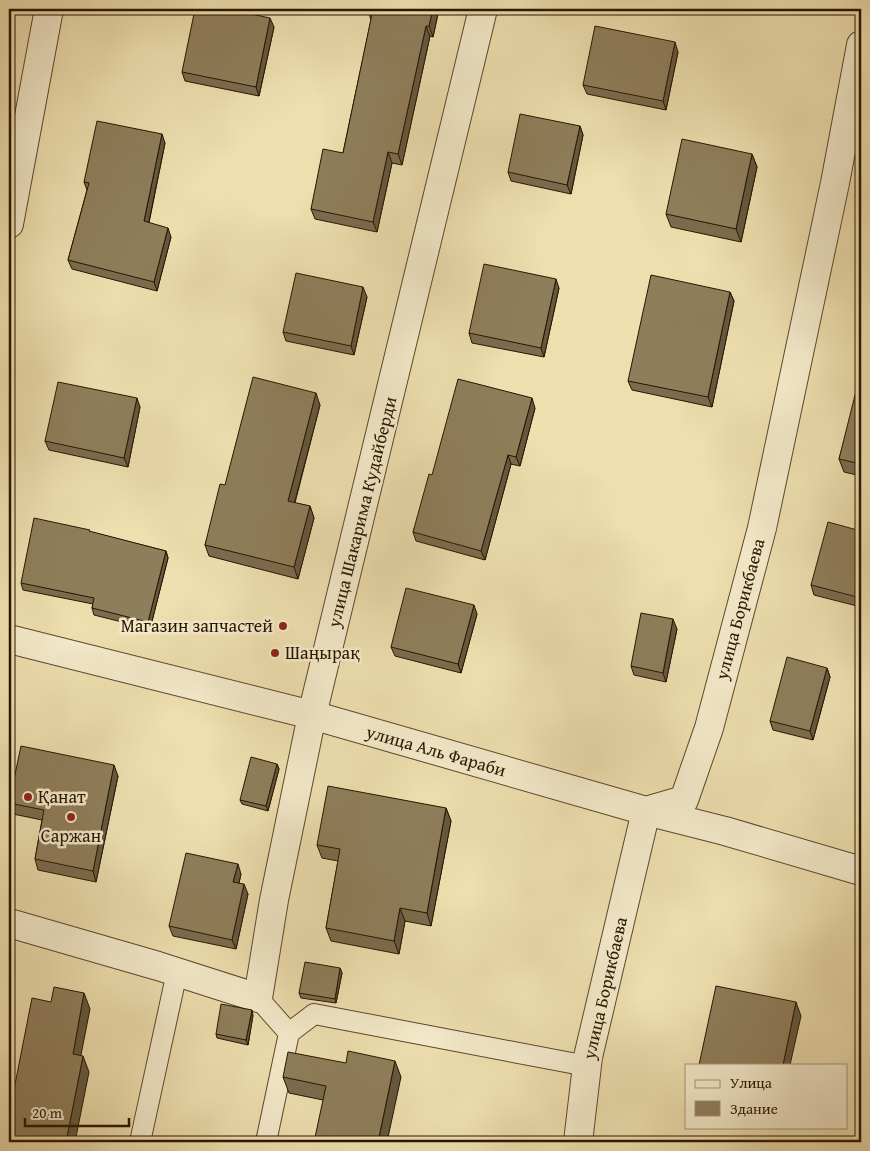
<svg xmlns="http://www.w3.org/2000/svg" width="870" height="1151" font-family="'Gentium Book Plus',serif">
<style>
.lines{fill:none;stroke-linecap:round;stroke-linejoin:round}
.lane-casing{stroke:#5a482c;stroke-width:22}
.street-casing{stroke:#5a482c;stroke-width:30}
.lane{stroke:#f4eacb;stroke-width:20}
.street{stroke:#f4eacb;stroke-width:28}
.wall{fill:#7b6c4e;stroke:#281500}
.shaded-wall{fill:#645840;stroke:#281500}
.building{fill:#8f7e5b;stroke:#281500}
.poi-dot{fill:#8f2418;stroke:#f4eacb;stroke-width:2}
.labels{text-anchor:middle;stroke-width:5;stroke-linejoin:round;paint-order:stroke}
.street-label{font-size:18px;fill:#281500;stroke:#f4eacb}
.poi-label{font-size:18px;fill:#281500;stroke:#f4eacb;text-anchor:start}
</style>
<rect width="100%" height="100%" fill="#eedfaf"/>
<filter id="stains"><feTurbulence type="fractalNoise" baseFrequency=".004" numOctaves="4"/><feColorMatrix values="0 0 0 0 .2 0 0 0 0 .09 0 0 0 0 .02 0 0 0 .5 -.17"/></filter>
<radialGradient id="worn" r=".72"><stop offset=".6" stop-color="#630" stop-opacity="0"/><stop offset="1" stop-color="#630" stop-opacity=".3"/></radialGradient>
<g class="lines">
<defs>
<path id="lane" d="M 258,998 L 289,1033 L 266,1142
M 289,1033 L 314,1014 L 587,1066
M 140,1142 L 177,972"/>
<path id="street" d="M 9,224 L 49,9
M 9,639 L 312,715 L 646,811 L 725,831 L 861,871
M 9,923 L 158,966 L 258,998 L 274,900 L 312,715 L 483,9
M 578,1142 L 588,1057 L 646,811 L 684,800 L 709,728 L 762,528 L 835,183 L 861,45"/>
</defs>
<use href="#lane" class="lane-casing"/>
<use href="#street" class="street-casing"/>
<use href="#lane" class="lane"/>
<use href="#street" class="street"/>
</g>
<path class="wall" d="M 370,9 L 439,9 L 433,37 L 430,36 L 402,165 L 392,163 L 377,232 L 315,219 L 311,209 L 343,153 L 371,20 L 369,14 Z
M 274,27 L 259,96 L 185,81 L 182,72 Z
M 678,52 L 666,110 L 587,94 L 583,85 Z
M 580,126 L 583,135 L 571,194 L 511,181 L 508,172 Z
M 165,143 L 149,223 L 171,237 L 157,291 L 72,269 L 68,260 L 87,190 L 84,182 Z
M 752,154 L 757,167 L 741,242 L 671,227 L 666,214 Z
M 559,288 L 544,357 L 472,343 L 469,333 Z
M 730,292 L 734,301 L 712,407 L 632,390 L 628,381 Z
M 367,297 L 354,355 L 286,341 L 283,332 Z
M 861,380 L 861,476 L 844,472 L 839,459 Z
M 320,405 L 295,503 L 310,506 L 314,518 L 298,579 L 209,556 L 205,545 L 225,485 Z
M 140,407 L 128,467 L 49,450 L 45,441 Z
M 535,408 L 520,466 L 511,464 L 485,560 L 416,541 L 413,532 L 432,475 Z
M 861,531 L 861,607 L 814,595 L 811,585 Z
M 90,532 L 166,551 L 168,558 L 150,629 L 94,615 L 92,608 L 93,604 L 23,590 L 21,583 Z
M 477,614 L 461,673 L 395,656 L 391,647 Z
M 677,629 L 666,682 L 634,675 L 631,666 Z
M 827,668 L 830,677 L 813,740 L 773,730 L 770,721 Z
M 861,742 L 861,773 L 856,760 Z
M 277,764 L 279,769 L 268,811 L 242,804 L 240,800 Z
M 118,776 L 96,882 L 38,870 L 35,859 L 42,820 L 13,814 L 9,803 Z
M 446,808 L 451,821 L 431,926 L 405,921 L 399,954 L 331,941 L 326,928 L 338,861 L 322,858 L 317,845 Z
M 241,874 L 239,883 L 248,894 L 236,949 L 173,936 L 169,926 Z
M 340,968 L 342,973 L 336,1003 L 301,998 L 299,993 Z
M 253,1015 L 248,1045 L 217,1038 L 216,1034 Z
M 283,1077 L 401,1077 L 323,1100 L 289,1093 Z"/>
<path class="shaded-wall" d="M 433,9 L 439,9 L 433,37 L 429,26 Z
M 270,18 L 274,27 L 259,96 L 256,87 Z
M 426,26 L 430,36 L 402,165 L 398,154 Z
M 675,42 L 678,52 L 666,110 L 663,101 Z
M 580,126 L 583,135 L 571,194 L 567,185 Z
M 162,134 L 165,143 L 147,231 L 144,221 Z
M 388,152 L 392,163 L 377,232 L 373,222 Z
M 752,154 L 757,167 L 741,242 L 736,229 Z
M 168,228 L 171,237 L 157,291 L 154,282 Z
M 556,279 L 559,288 L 544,357 L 541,348 Z
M 363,287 L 367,297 L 354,355 L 351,346 Z
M 730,292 L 734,301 L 712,407 L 708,397 Z
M 316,393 L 320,405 L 292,512 L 288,501 Z
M 137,398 L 140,407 L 128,467 L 124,458 Z
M 532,398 L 535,408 L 520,466 L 516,457 Z
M 508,455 L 511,464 L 485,560 L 481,551 Z
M 310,506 L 314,518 L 298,579 L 294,567 Z
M 166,551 L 168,558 L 150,629 L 148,622 Z
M 474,605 L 477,614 L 461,673 L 458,664 Z
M 673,619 L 677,629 L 666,682 L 663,673 Z
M 827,668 L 830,677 L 813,740 L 810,731 Z
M 277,764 L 279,769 L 268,811 L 266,806 Z
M 114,765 L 118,776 L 96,882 L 93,871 Z
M 446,808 L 451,821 L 431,926 L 427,913 Z
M 238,864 L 241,874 L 237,891 L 233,882 Z
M 244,884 L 248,894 L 236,949 L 232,940 Z
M 400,908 L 405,921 L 399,954 L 394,941 Z
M 340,968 L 342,973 L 336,1003 L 335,999 Z
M 84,993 L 90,1009 L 78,1070 L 73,1054 Z
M 796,1002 L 801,1016 L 790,1065 L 783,1065 Z
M 252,1010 L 253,1015 L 248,1045 L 246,1040 Z
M 83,1056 L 89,1072 L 75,1142 L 66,1142 Z
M 395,1061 L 401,1077 L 387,1142 L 378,1142 Z"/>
<path class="building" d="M 195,9 L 228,9 L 270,18 L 256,87 L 182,72 Z
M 370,9 L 433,9 L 429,26 L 426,26 L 398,154 L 388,152 L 373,222 L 311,209 L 323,149 L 343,153 L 372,14 L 369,14 Z
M 595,26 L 675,42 L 663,101 L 583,85 Z
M 520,114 L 580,126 L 567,185 L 508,172 Z
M 97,121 L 162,134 L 144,221 L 168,228 L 154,282 L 68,260 L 89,183 L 84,182 Z
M 682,139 L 752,154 L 736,229 L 666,214 Z
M 484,264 L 556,279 L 541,348 L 469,333 Z
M 296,273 L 363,287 L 351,346 L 283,332 Z
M 651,275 L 730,292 L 708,397 L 628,381 Z
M 253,377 L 316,393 L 288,501 L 310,506 L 294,567 L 205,545 L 220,484 L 225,485 Z
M 458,379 L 532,398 L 516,457 L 508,455 L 481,551 L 413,532 L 429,474 L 432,475 Z
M 859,379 L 861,380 L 861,464 L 839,459 Z
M 58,382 L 137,398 L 124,458 L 45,441 Z
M 34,518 L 90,530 L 89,531 L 166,551 L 148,622 L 92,608 L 94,598 L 21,583 Z
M 828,522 L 861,531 L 861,598 L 811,585 Z
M 406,588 L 474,605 L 458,664 L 391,647 Z
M 641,613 L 673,619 L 663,673 L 631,666 Z
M 787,657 L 827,668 L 810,731 L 770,721 Z
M 861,742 L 861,761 L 856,760 Z
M 21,746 L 114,765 L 93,871 L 35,859 L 44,810 L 9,803 Z
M 251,757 L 277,764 L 266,806 L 240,800 Z
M 328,786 L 446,808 L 427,913 L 400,908 L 394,941 L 326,928 L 340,849 L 317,845 Z
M 186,853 L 238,864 L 233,882 L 244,884 L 232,940 L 169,926 Z
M 305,962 L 340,968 L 335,999 L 299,993 Z
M 716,986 L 796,1002 L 783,1065 L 699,1065 Z
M 54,987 L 84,993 L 73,1054 L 83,1056 L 66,1142 L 9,1142 L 9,1115 L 32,998 L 51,1002 Z
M 221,1004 L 252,1010 L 246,1040 L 216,1034 Z
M 348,1051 L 395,1061 L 378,1142 L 314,1142 L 326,1086 L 283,1077 L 288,1052 L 346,1063 Z"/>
<g class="poi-dot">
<circle cx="283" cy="626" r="5"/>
<circle cx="275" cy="653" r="5"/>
<circle cx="28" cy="797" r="5"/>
<circle cx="71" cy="817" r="5"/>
</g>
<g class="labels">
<g class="street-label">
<text transform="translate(362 512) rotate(-76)" y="6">улица Шакарима Кудайберди</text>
<text transform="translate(740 609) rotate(-75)" y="6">улица Борикбаева</text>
<text transform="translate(436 751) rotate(16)" y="6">улица Аль Фараби</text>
<text transform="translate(605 988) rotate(-77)" y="6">улица Борикбаева</text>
</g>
<g class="poi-label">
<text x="273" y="632" text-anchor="end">Магазин запчастей</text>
<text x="285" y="659">Шаңырақ</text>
<text x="38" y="803">Қанат</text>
<text x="71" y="842" text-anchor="middle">Саржан</text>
</g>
</g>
<rect width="870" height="1151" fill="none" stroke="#eedfaf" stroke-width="30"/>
<rect x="10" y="10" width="850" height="1131" fill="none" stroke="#281500" stroke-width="2.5"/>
<rect x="15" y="15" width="840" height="1121" fill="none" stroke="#281500"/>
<rect x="685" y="1064" width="162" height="65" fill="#f4eacb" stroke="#a2957a"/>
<rect x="695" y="1080" width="25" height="8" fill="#f4eacb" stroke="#a2957a"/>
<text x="730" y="1088" font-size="15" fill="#281500">Улица</text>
<rect x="695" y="1101" width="25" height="15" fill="#8f7e5b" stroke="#a2957a"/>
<text x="730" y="1114" font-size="15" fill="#281500">Здание</text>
<path d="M25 1118v8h104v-8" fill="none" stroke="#281500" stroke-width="2.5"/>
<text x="32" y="1118" font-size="15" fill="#281500" stroke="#f4eacb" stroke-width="4" paint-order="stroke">20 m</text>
<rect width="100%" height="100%" filter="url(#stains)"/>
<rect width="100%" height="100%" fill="url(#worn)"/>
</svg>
